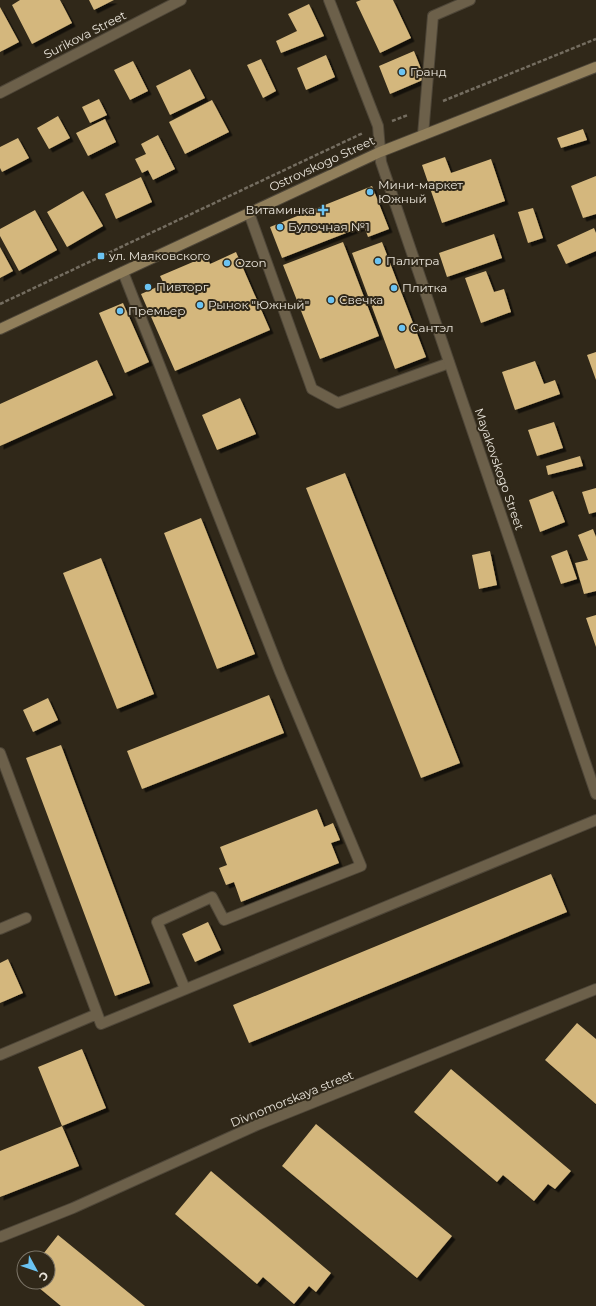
<svg xmlns="http://www.w3.org/2000/svg" width="596" height="1306" font-family="Montserrat,sans-serif">
<style>
.building{fill:#d4b77d;filter:url(#shadow)}
.lines{fill:none;stroke-linecap:round;stroke-linejoin:round}
.lane-casing{stroke:#4e4638;stroke-width:12}
.street-casing{stroke:#4e4638;stroke-width:12}
.secondary-casing{stroke:#4e4638;stroke-width:12}
.path{stroke:#746d60;stroke-width:2.5;stroke-dasharray:4 2;stroke-linecap:butt}
.lane{stroke:#6c604a;stroke-width:10}
.street{stroke:#6c604a;stroke-width:10}
.secondary{stroke:#917f5b;stroke-width:10}
.poi-dot{fill:#6bc3f2;stroke:#302819;stroke-width:1.5}
.labels{text-anchor:middle;stroke-width:4;stroke-linejoin:round;paint-order:stroke}
.street-label{font-size:12px;fill:#e9e4da;stroke:#302819}
.poi-label{font-size:12px;fill:#e9e4da;stroke:#302819;text-anchor:start}
</style>
<defs>
<filter id="shadow"><feDropShadow dx="3.5" dy="3.5" stdDeviation="0" flood-color="#0009"/></filter>
</defs>
<rect width="100%" height="100%" fill="#302819"/>
<path class="building" d="M 20,0 L 60,0 L 72,23 L 32,44 L 12,5 Z
M 89,0 L 114,0 L 94,10 Z
M 361,0 L 393,0 L 411,38 L 380,53 L 356,2 Z
M 309,4 L 324,36 L 281,53 L 276,41 L 297,31 L 288,14 Z
M 0,7 L 19,42 L 0,52 Z
M 414,51 L 425,79 L 390,94 L 379,66 Z
M 326,55 L 335,77 L 306,90 L 297,68 Z
M 261,59 L 276,91 L 263,98 L 247,65 Z
M 133,61 L 148,91 L 130,100 L 114,70 Z
M 190,69 L 205,98 L 170,115 L 156,86 Z
M 99,99 L 107,115 L 90,123 L 82,107 Z
M 212,100 L 229,132 L 185,154 L 169,122 Z
M 58,116 L 70,138 L 49,149 L 37,128 Z
M 105,119 L 116,142 L 88,156 L 76,133 Z
M 583,129 L 587,140 L 561,148 L 557,138 Z
M 158,135 L 175,169 L 153,180 L 148,170 L 142,173 L 135,159 L 146,154 L 141,144 Z
M 18,138 L 29,158 L 2,172 L 0,168 L 0,147 Z
M 445,157 L 451,173 L 491,159 L 505,201 L 442,223 L 422,165 Z
M 596,176 L 596,214 L 583,218 L 571,186 Z
M 141,177 L 152,202 L 116,219 L 105,194 Z
M 372,186 L 389,229 L 368,237 L 364,226 L 282,258 L 270,227 Z
M 83,191 L 103,226 L 67,247 L 47,212 Z
M 533,208 L 543,238 L 528,243 L 518,212 Z
M 35,210 L 57,250 L 19,271 L 0,236 L 0,229 Z
M 594,228 L 596,233 L 596,251 L 566,264 L 557,245 Z
M 494,234 L 502,258 L 447,277 L 439,253 Z
M 343,242 L 379,336 L 320,359 L 283,265 Z
M 382,242 L 426,357 L 395,369 L 352,253 Z
M 0,247 L 13,271 L 0,278 Z
M 236,252 L 270,330 L 175,371 L 141,294 L 164,284 L 160,276 L 207,256 L 210,264 Z
M 486,271 L 494,292 L 504,289 L 511,312 L 481,323 L 465,278 Z
M 123,303 L 149,362 L 125,373 L 99,313 Z
M 596,352 L 596,380 L 587,355 Z
M 97,360 L 113,395 L 0,446 L 0,404 Z
M 535,361 L 544,384 L 555,380 L 560,394 L 515,410 L 502,372 Z
M 240,398 L 256,434 L 217,450 L 202,415 Z
M 554,422 L 563,448 L 537,456 L 528,430 Z
M 580,456 L 583,466 L 548,475 L 546,466 Z
M 345,473 L 460,763 L 421,778 L 306,488 Z
M 596,488 L 596,512 L 589,514 L 582,492 Z
M 553,491 L 565,522 L 540,532 L 529,500 Z
M 201,518 L 255,654 L 217,669 L 164,533 Z
M 593,529 L 596,537 L 596,591 L 584,594 L 575,563 L 588,560 L 578,535 Z
M 567,550 L 577,579 L 561,584 L 551,556 Z
M 490,551 L 497,585 L 479,589 L 472,555 Z
M 101,558 L 154,694 L 117,709 L 63,573 Z
M 596,615 L 596,647 L 586,618 Z
M 269,695 L 284,733 L 142,789 L 127,751 Z
M 48,698 L 58,720 L 33,732 L 23,710 Z
M 61,745 L 150,983 L 115,996 L 26,758 Z
M 317,809 L 324,827 L 333,823 L 340,840 L 331,843 L 339,863 L 241,902 L 234,882 L 226,885 L 219,868 L 227,865 L 220,847 Z
M 551,874 L 567,912 L 249,1043 L 233,1005 Z
M 208,922 L 221,950 L 195,962 L 182,934 Z
M 8,959 L 23,993 L 0,1003 L 0,963 Z
M 577,1023 L 596,1039 L 596,1104 L 545,1060 Z
M 82,1049 L 106,1108 L 62,1126 L 38,1067 Z
M 451,1069 L 571,1171 L 555,1189 L 548,1184 L 534,1201 L 503,1175 L 497,1182 L 414,1112 Z
M 316,1124 L 452,1236 L 417,1278 L 282,1166 Z
M 62,1126 L 79,1166 L 0,1197 L 0,1151 Z
M 211,1171 L 331,1273 L 316,1292 L 309,1286 L 294,1304 L 263,1277 L 257,1284 L 175,1214 Z
M 58,1235 L 145,1306 L 61,1306 L 32,1282 L 48,1282 L 48,1258 L 40,1258 Z"/>
<g class="lines">
<defs>
<path id="lane" d="M 423,135 L 433,16 L 470,0
M 249,213 L 312,389 L 338,403 L 449,363
M 123,272 L 280,672 L 361,866 L 224,920 L 212,897 L 157,922 L 185,989
M 0,753 L 101,1024 L 596,820
M 0,929 L 26,918
M 0,1055 L 97,1014"/>
<path id="street" d="M 329,0 L 378,126 L 381,162 L 596,794
M 0,93 L 181,0
M 0,1237 L 73,1208 L 257,1125 L 596,989"/>
<path id="secondary" d="M 0,329 L 380,152 L 596,67"/>
</defs>
<use href="#lane" class="lane-casing"/>
<use href="#street" class="street-casing"/>
<use href="#secondary" class="secondary-casing"/>
<path class="path" d="M 443,101 L 596,39
M 392,121 L 408,115
M 0,304 L 363,133"/>
<use href="#lane" class="lane"/>
<use href="#street" class="street"/>
<use href="#secondary" class="secondary"/>
</g>
<g class="poi-dot">
<circle cx="402" cy="72" r="4"/>
<circle cx="370" cy="192" r="4"/>
<path d="M321 204h4v4h4v4h-4v4h-4v-4h-4v-4h4z"/>
<circle cx="280" cy="227" r="4"/>
<rect x="97" y="252" width="8" height="8" rx="2"/>
<circle cx="378" cy="261" r="4"/>
<circle cx="227" cy="263" r="4"/>
<circle cx="148" cy="287" r="4"/>
<circle cx="394" cy="288" r="4"/>
<circle cx="331" cy="300" r="4"/>
<circle cx="200" cy="305" r="4"/>
<circle cx="120" cy="311" r="4"/>
<circle cx="402" cy="328" r="4"/>
</g>
<g class="labels">
<g class="street-label">
<text transform="translate(85 35) rotate(-27)" y="4">Surikova Street</text>
<text transform="translate(322 164) rotate(-25)" y="4">Ostrovskogo Street</text>
<text transform="translate(499 469) rotate(71)" y="4">Mayakovskogo Street</text>
<text transform="translate(292 1099) rotate(-22)" y="4">Divnomorskaya street</text>
</g>
<g class="poi-label">
<text x="410" y="76">Гранд</text>
<text x="378" y="189">Мини-маркет<tspan x="378" dy="14">Южный</tspan></text>
<text x="315" y="214" text-anchor="end">Витаминка</text>
<text x="288" y="231">Булочная №1</text>
<text x="109" y="260">ул. Маяковского</text>
<text x="386" y="265">Палитра</text>
<text x="235" y="267">Ozon</text>
<text x="156" y="291">Пивторг</text>
<text x="402" y="292">Плитка</text>
<text x="339" y="304">Свечка</text>
<text x="208" y="309">Рынок "Южный"</text>
<text x="128" y="315">Премьер</text>
<text x="410" y="332">Сантэл</text>
</g>
</g>
<g transform="translate(36 1270) rotate(130)"><circle r="19" fill="#302819" stroke="#7a7366"/>
<path d="M0-3L7 15L0 10L-7 15Z" fill="#6bc3f2"/>
<text y="-6" font-size="11" font-weight="bold" text-anchor="middle" fill="#e9e4da">С</text>
</g>
</svg>
